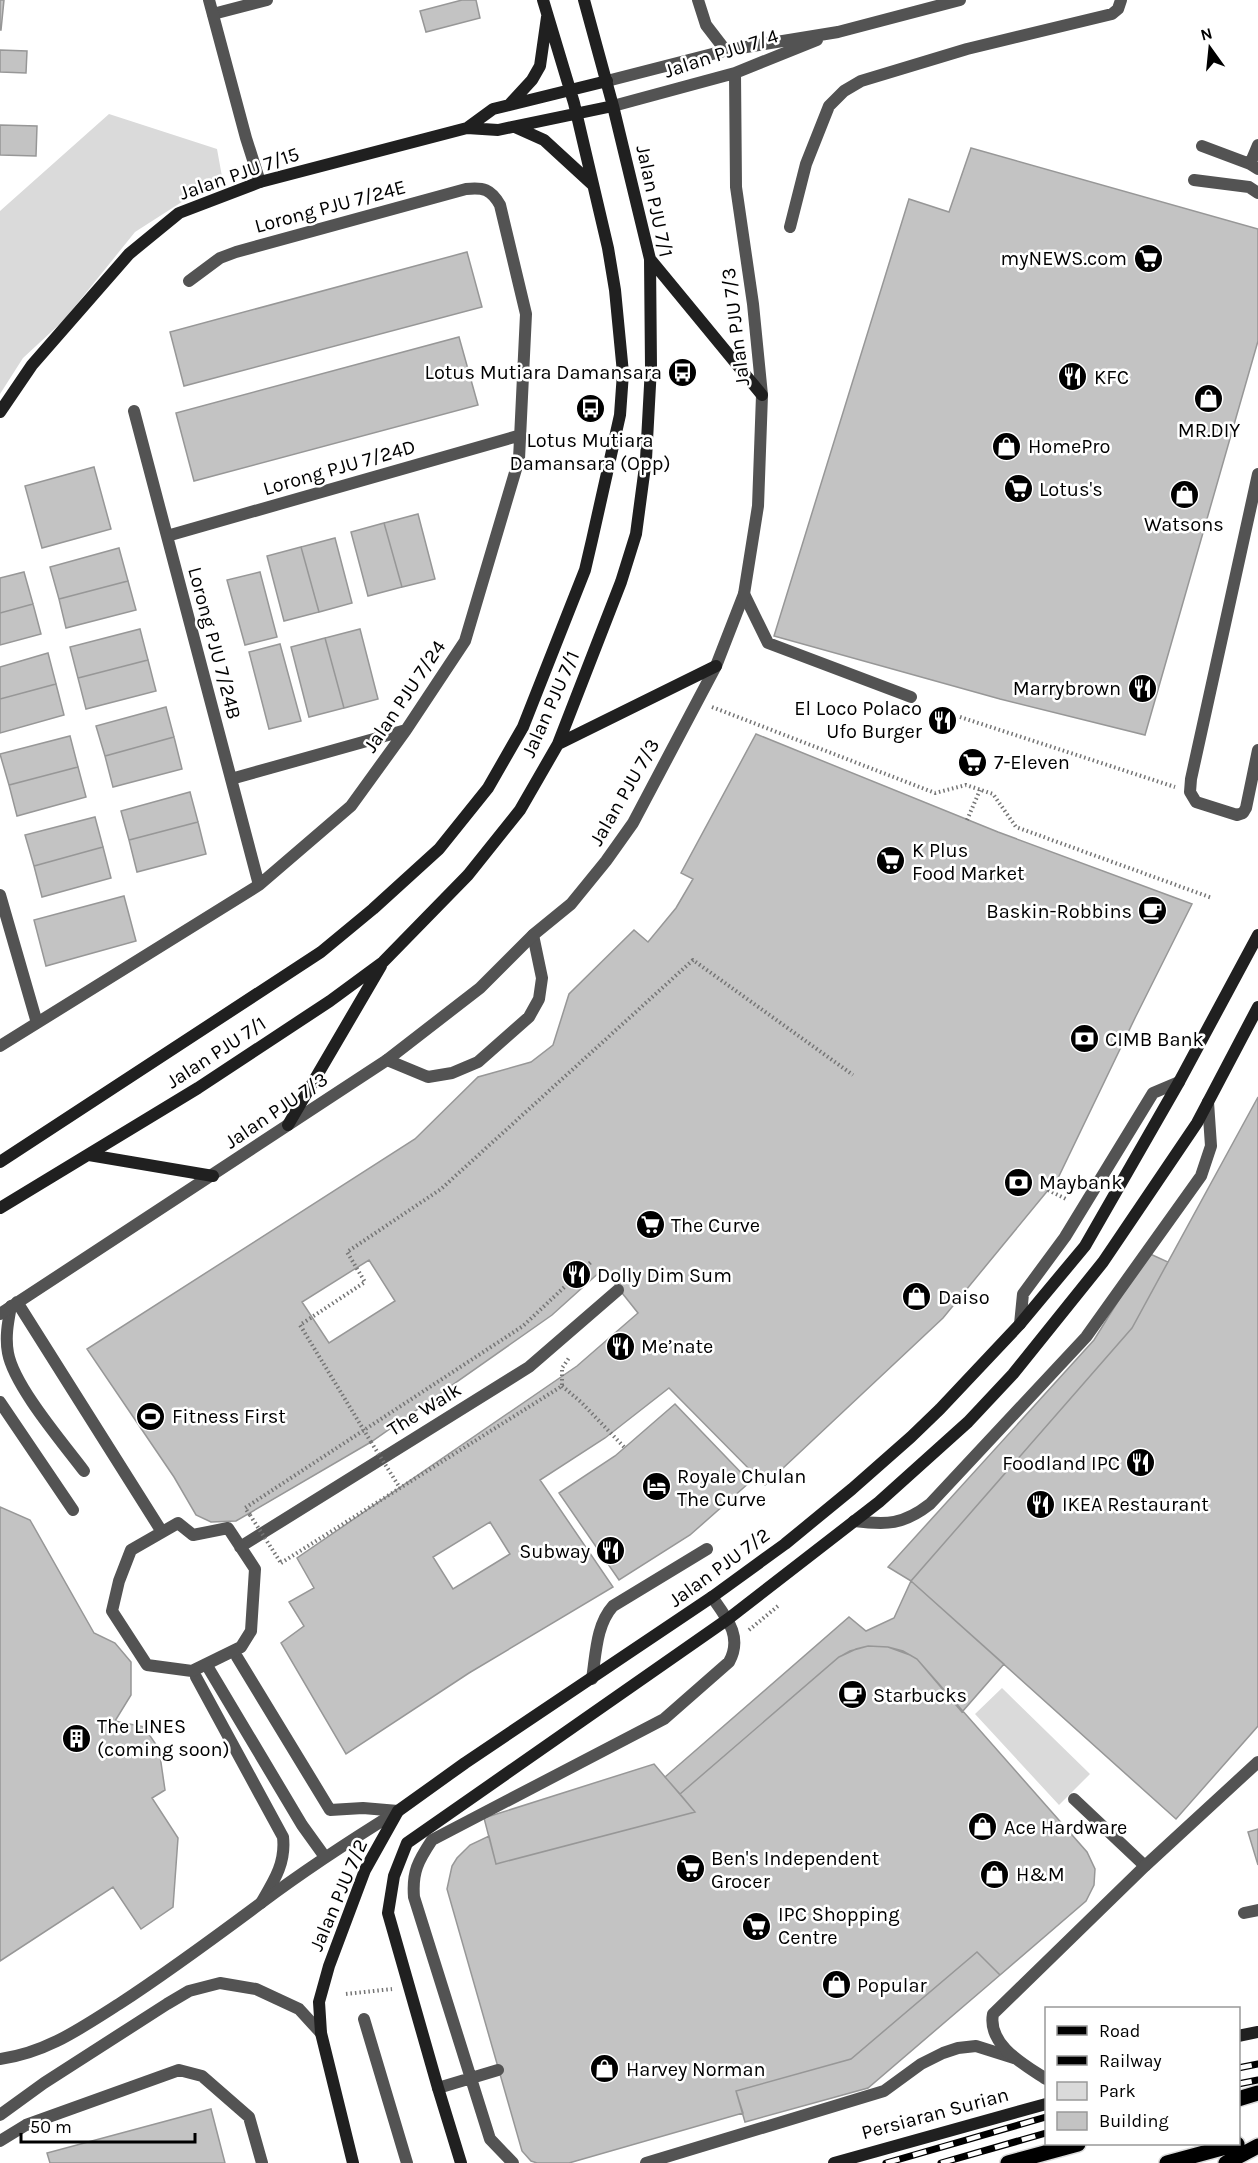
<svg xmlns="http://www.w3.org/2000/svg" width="1258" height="2163" font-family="Karla,sans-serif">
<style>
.green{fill:#dadada}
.building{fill:#c3c3c3;stroke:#979797;stroke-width:1.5;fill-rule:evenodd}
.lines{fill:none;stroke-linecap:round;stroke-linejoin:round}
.primary-casing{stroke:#dbdbdb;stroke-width:18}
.path{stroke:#757575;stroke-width:4;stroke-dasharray:1.5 3;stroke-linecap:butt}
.lane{stroke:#535353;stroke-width:12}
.street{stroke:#535353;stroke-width:12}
.secondary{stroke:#202020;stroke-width:12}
.primary{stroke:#000;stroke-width:15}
.rail-casing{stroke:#000;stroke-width:7}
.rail{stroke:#fff;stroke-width:4.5;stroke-dasharray:14;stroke-linecap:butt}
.path-bridge{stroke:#757575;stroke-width:4;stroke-dasharray:1.5 3;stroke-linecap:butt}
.labels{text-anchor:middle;stroke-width:5;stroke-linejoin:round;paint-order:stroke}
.street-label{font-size:20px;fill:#000;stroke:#fff}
.poi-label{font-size:20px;fill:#000;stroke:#fff;text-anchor:start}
</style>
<rect width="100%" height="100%" fill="#fff"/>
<path class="green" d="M 109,114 L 217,149 L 223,182 L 202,189 L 135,232 L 64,320 L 23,358 L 0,394 L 0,211 Z
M 1002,1688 L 1090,1774 L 1059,1805 L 975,1714 Z"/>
<path class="building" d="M 0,0 L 4,0 L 1,30 L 0,30 Z
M 462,0 L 476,0 L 480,18 L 426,32 L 420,11 Z
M 0,50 L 27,51 L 26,73 L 0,72 Z
M 0,125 L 37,126 L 36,156 L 0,155 Z
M 971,148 L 1258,229 L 1258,341 L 1145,735 L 1000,699 L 774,636 L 909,199 L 949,212 Z
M 467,252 L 482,307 L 184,386 L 170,332 Z
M 459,337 L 478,405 L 194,481 L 176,413 Z
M 94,467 L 111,529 L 42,548 L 25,486 Z
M 418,514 L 435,579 L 402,587 L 384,523 Z
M 384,523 L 402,587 L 368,596 L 351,532 Z
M 335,538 L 352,603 L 319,612 L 301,547 Z
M 301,547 L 319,612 L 284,621 L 267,556 Z
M 119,548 L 128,581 L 59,599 L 50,567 Z
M 24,572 L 33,604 L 0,613 L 0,578 Z
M 260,572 L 277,637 L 245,645 L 227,580 Z
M 128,581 L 136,610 L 66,628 L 59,599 Z
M 33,604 L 41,634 L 0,645 L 0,613 Z
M 140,629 L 148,660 L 78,678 L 70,647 Z
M 360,629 L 378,699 L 344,708 L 325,638 Z
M 325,638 L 344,708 L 309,717 L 291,647 Z
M 280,644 L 301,721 L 269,729 L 249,652 Z
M 48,653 L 56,684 L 0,699 L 0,667 Z
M 148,660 L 156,691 L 86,709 L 78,678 Z
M 56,684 L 64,715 L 0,733 L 0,699 Z
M 166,707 L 174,737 L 105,756 L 96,726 Z
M 756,734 L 998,832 L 1192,904 L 1136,1016 L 1058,1178 L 943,1318 L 765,1485 L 669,1388 L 605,1438 L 540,1480 L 613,1587 L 469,1673 L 346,1754 L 281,1643 L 304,1626 L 289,1602 L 314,1588 L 297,1558 L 577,1366 L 638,1313 L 603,1269 L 552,1315 L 371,1442 L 236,1521 L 211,1522 L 196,1515 L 174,1477 L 87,1349 L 415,1139 L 478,1077 L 531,1062 L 553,1045 L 569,994 L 634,930 L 648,942 L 676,908 L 693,879 L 681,873 ZM 369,1260 L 395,1301 L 329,1343 L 302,1302 ZM 490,1522 L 510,1554 L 453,1589 L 433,1557 Z
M 70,736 L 78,767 L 9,785 L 0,754 Z
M 174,737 L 182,769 L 113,787 L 105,756 Z
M 78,767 L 86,797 L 17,816 L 9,785 Z
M 190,792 L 198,822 L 129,840 L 121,811 Z
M 95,817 L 103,847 L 34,866 L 25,835 Z
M 198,822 L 206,854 L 137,872 L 129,840 Z
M 103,847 L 111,878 L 42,897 L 34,866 Z
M 124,896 L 136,941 L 46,966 L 34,920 Z
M 1258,1097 L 1258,1726 L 1176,1819 L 911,1581 L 1132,1328 Z
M 1148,1253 L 1168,1262 L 1132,1328 L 911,1581 L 888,1567 L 1094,1340 Z
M 675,1404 L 750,1482 L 690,1535 L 619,1580 L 559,1493 L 615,1456 Z
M 0,1507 L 30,1520 L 94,1633 L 115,1643 L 131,1662 L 131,1695 L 115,1721 L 144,1727 L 159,1749 L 165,1790 L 152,1798 L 178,1838 L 173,1907 L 141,1929 L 113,1887 L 0,1961 Z
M 911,1581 L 1004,1664 L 962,1712 L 917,1659 L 910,1655 L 888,1647 L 868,1646 L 856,1649 L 839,1657 L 680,1794 L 665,1777 L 849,1617 L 866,1631 L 894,1618 Z
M 868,1646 L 888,1647 L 903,1651 L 917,1659 L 1087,1852 L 1095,1869 L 1094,1885 L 1086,1901 L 1000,1975 L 977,1952 L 851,2059 L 736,2091 L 743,2113 L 569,2163 L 537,2163 L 531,2161 L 522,2151 L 447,1889 L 452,1866 L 457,1858 L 470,1845 L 489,1836 L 496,1864 L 695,1812 L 680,1794 L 839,1657 L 850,1651 Z
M 654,1764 L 695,1812 L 496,1864 L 484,1818 Z
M 1258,1829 L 1258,1865 L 1248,1832 Z
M 977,1952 L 1000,1975 L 868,2088 L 745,2122 L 736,2091 L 851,2059 Z
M 211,2109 L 225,2163 L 50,2163 L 47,2153 Z"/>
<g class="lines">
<defs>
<path id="primary" d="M 1238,2099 L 1258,2093
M 1008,2163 L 1078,2144
M 1167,2163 L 1237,2144
M 1226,2163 L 1258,2146"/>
</defs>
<use href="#primary" class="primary-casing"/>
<path class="path" d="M 712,707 L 935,793 L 966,785 L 993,794 L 1016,827 L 1212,898
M 960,717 L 1175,787
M 967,820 L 980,790
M 1048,1190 L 1066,1199
M 562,1386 L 581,1402 L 625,1448
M 371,1442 L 300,1325 L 365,1282 L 347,1252 L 441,1189 L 693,960 L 853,1075
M 250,1515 L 245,1508 L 523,1326 L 592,1261
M 281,1563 L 562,1386 L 562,1368 L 569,1358
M 749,1630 L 778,1606
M 346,1994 L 392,1989"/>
<path class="lane" d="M 213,14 L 267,0
M 1202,146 L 1250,164 L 1258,169
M 1250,164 L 1258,145
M 1194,180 L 1249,187 L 1258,193
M 790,227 L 806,164 L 829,106 L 844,91 L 861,81 L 967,49 L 1112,14 L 1118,9 L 1121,0
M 1258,474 L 1191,779 L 1190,792 L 1196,802 L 1237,815 L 1243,813 L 1246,808 L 1258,750
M 744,594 L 768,643 L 911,697
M 387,1060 L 428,1077 L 452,1073 L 478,1062 L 529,1017 L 539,999 L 542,978 L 533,935
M 11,1306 C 8,1322 5,1337 8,1353 C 14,1386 63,1443 84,1471
M 1020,1324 L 1023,1294 L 1065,1237 L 1153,1093 L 1179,1082
M 0,1402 L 73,1510
M 854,1521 C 887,1525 903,1525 930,1504 L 1086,1337 L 1201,1176 L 1211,1146 L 1208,1102
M 237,1657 L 330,1810 L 363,1808 L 398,1811
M 196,1677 L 283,1837 C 286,1863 274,1881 261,1903
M 592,1679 C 596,1654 596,1625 613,1606 L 707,1549
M 1074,1799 L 1145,1866
M 1244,1913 L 1258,1910
M 364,2019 L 407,2163
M 438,2088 L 498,2070
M 0,2141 L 26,2125 L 179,2070 L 202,2076 L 249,2117 L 262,2163
M 513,2163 L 490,2139 L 414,1897 C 412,1872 418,1861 432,1840 L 664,1719 L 729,1662 C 743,1637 727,1618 712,1597
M 646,2163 L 884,2091 L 921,2064 L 943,2053 L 958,2048 L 976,2046 L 1014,2058"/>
<path class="street" d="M 209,0 L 246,138 L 260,182
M 698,0 L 706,25 L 726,51
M 607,81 L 728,50 L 838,32 L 960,0
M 613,106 L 735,73 L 817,40
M 134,411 L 259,885
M 167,536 L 521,435
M 231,779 L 406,730
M 0,895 L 37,1023
M 0,1046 L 259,885 L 351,806 L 406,730 L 465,641 L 519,459 L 526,314 L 500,205 C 491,189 483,187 466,189 L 236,252 L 220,258 L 189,281
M 17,1302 L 162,1532
M 0,1314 L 387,1060 L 480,988 L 533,935 L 571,904 L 606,861 L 633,823 L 716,666 L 744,594 L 758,506 L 762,395 L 753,304 L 736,187 L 735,73
M 178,1523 L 193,1535 L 228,1528 L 255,1569 L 251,1631 L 241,1647 L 192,1671 L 147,1665 L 112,1611 L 119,1581 L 131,1550 Z
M 240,1547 L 529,1367 L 618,1290
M 206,1664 L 302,1825 L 325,1857
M 0,2059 C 46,2053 81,2028 119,2004 C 168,1972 214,1938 261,1903 C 305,1870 351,1840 398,1811
M 1046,2079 C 1025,2065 987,2045 993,2014 L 1145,1866 L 1258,1762
M 0,2115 L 44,2083 L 167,2004 L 189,1991 L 220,1983 L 256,1989 L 299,2009 L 321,2033"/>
<path class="secondary" d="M 509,105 L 532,80 L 540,66 L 547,17
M 515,127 L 544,140 L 593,185
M 467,128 L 493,109 L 607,81
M 650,259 L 762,395
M 0,412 L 32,365 L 129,254 L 179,213 L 260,182 L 467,128 L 498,130 L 613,106
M 558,744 L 716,666
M 288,1125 L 381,966
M 89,1155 L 213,1176
M 0,1162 L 321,952 L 373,909 L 439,849 L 488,788 L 523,727 L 585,570 L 592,540 L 620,415 L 623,373 L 615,290 L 608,248 L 574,103 L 543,0
M 0,1208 L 198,1088 L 330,1001 L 383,962 L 468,875 L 520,810 L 558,744 L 621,582 L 636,534 L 646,459 L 651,367 L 650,259 L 613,106 L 584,0
M 1238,2036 L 1258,2032
M 353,2163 L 321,2033 L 319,2002 L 329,1966 L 365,1870 L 398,1811 L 465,1763 L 712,1597 L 785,1544 L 852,1489 L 911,1437 L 940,1409 L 1020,1324 L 1085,1246 L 1179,1082 L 1258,935
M 461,2163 L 438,2088 L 388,1913 L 394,1876 L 407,1843 L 728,1619 L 879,1502 L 968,1422 L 1013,1374 L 1103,1262 L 1197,1123 L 1258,1007
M 834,2163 L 1046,2104"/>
<use href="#primary" class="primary"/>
<defs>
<path id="rail" d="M 1238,2068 L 1258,2064
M 1238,2084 L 1258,2080
M 886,2163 L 1046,2117
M 941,2163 L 1046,2133"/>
</defs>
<use href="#rail" class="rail-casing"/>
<use href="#rail" class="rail"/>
<path class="path-bridge" d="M 371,1442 L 400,1488
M 250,1515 L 281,1563"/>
</g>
<defs>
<symbol id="supermarket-disc" viewBox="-11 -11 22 22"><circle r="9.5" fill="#000" stroke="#fff"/><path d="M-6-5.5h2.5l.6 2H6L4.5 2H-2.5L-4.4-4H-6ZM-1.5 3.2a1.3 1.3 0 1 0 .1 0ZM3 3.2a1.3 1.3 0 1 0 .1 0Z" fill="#fff"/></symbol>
<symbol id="bus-disc" viewBox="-11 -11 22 22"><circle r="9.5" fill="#000" stroke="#fff"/><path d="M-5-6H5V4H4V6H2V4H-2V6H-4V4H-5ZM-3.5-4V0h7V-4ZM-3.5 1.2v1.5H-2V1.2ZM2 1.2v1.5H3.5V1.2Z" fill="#fff"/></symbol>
<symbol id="restaurant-disc" viewBox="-11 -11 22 22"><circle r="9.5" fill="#000" stroke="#fff"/><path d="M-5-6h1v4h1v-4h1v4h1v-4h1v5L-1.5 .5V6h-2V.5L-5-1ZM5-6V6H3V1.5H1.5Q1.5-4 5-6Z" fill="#fff"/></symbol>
<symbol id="shop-disc" viewBox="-11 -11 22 22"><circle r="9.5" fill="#000" stroke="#fff"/><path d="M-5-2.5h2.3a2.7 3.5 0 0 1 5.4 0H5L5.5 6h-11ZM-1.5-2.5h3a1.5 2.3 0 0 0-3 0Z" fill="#fff"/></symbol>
<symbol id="cafe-disc" viewBox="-11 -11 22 22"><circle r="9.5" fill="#000" stroke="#fff"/><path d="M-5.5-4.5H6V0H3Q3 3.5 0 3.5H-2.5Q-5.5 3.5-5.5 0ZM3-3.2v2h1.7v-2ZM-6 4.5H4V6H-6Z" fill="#fff"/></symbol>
<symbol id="bank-disc" viewBox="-11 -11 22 22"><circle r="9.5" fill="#000" stroke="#fff"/><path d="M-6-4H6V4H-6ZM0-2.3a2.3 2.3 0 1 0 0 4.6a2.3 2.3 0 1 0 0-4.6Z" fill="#fff"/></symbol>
<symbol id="stadium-disc" viewBox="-11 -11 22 22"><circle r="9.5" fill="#000" stroke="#fff"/><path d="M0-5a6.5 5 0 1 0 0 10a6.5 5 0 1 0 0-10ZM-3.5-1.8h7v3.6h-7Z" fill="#fff"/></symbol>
<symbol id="hotel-disc" viewBox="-11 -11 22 22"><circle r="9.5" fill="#000" stroke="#fff"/><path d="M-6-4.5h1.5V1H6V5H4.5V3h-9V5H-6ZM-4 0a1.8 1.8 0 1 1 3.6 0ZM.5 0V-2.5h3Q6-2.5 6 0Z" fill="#fff"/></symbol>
<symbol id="building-disc" viewBox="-11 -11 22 22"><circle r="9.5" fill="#000" stroke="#fff"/><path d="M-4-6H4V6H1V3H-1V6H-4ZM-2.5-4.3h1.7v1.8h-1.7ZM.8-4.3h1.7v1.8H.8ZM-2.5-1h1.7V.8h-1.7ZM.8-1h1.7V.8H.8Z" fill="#fff"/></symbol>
</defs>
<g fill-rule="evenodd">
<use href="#supermarket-disc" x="1132" y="242" width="33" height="33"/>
<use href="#bus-disc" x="666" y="356" width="33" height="33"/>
<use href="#restaurant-disc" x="1056" y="360" width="33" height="33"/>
<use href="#shop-disc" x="1192" y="382" width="33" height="33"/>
<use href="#bus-disc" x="574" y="392" width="33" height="33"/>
<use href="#shop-disc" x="990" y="430" width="33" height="33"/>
<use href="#supermarket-disc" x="1002" y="472" width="33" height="33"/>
<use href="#shop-disc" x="1168" y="478" width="33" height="33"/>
<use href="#restaurant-disc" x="1126" y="672" width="33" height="33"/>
<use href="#restaurant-disc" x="926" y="704" width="33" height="33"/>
<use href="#supermarket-disc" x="956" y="746" width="33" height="33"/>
<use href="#supermarket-disc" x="874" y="844" width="33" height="33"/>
<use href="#cafe-disc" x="1136" y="894" width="33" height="33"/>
<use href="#bank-disc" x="1068" y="1022" width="33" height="33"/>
<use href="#bank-disc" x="1002" y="1166" width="33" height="33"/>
<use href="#supermarket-disc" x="634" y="1208" width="33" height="33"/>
<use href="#restaurant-disc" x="560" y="1258" width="33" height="33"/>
<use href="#shop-disc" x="900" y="1280" width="33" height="33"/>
<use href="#restaurant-disc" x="604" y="1330" width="33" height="33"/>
<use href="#stadium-disc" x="134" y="1400" width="33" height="33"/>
<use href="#restaurant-disc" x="1124" y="1446" width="33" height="33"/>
<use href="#hotel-disc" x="640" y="1470" width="33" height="33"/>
<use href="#restaurant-disc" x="1024" y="1488" width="33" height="33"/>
<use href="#restaurant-disc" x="594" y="1534" width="33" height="33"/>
<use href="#cafe-disc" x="836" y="1678" width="33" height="33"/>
<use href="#building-disc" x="60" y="1722" width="33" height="33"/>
<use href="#shop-disc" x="966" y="1810" width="33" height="33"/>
<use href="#supermarket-disc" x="674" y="1852" width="33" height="33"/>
<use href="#shop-disc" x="978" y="1858" width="33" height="33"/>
<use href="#supermarket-disc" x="740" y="1910" width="33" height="33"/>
<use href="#shop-disc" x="820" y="1968" width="33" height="33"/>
<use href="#shop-disc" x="588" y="2052" width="33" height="33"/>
</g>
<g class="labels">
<g class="street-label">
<text transform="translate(721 53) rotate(-18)" y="7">Jalan PJU 7/4</text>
<text transform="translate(239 173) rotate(-19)" y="7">Jalan PJU 7/15</text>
<text transform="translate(655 201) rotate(78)" y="7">Jalan PJU 7/1</text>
<text transform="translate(330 206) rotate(-15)" y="7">Lorong PJU 7/24E</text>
<text transform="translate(735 327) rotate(-97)" y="7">Jalan PJU 7/3</text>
<text transform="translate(339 467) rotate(-16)" y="7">Lorong PJU 7/24D</text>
<text transform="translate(215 643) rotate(75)" y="7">Lorong PJU 7/24B</text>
<text transform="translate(404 696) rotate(-56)" y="7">Jalan PJU 7/24</text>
<text transform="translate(550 704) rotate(-66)" y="7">Jalan PJU 7/1</text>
<text transform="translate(624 792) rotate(-60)" y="7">Jalan PJU 7/3</text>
<text transform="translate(216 1052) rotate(-33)" y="7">Jalan PJU 7/1</text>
<text transform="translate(276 1110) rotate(-34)" y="7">Jalan PJU 7/3</text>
<text transform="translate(424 1409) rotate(-32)" y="7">The Walk</text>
<text transform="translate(719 1567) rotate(-36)" y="7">Jalan PJU 7/2</text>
<text transform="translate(338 1895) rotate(-67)" y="7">Jalan PJU 7/2</text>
<text transform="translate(935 2113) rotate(-15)" y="7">Persiaran Surian</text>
</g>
<g class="poi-label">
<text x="1127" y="265" text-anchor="end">myNEWS.com</text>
<text x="662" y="379" text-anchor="end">Lotus Mutiara Damansara</text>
<text x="1094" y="384">KFC</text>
<text x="1209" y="437" text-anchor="middle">MR.DIY</text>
<text x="590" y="447" text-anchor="middle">Lotus Mutiara<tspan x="590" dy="23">Damansara (Opp)</tspan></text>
<text x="1028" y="453">HomePro</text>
<text x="1039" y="496">Lotus's</text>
<text x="1184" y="531" text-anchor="middle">Watsons</text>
<text x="1121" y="695" text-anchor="end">Marrybrown</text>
<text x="922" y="715" text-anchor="end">El Loco Polaco<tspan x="922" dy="23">Ufo Burger</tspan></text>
<text x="994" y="769">7-Eleven</text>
<text x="912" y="857">K Plus<tspan x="912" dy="23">Food Market</tspan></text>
<text x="1132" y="918" text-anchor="end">Baskin-Robbins</text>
<text x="1105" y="1046">CIMB Bank</text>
<text x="1039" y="1189">Maybank</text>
<text x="671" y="1232">The Curve</text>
<text x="597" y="1282">Dolly Dim Sum</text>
<text x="938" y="1304">Daiso</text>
<text x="641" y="1353">Me’nate</text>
<text x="172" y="1423">Fitness First</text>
<text x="1120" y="1470" text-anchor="end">Foodland IPC</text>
<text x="677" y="1483">Royale Chulan<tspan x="677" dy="23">The Curve</tspan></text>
<text x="1062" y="1511">IKEA Restaurant</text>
<text x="590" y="1558" text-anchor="end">Subway</text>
<text x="873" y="1702">Starbucks</text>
<text x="97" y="1733">The LINES<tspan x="97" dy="23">(coming soon)</tspan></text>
<text x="1004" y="1834">Ace Hardware</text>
<text x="711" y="1865">Ben's Independent<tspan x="711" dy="23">Grocer</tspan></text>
<text x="1016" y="1881">H&amp;M</text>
<text x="778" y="1921">IPC Shopping<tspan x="778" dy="23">Centre</tspan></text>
<text x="857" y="1992">Popular</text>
<text x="626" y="2076">Harvey Norman</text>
</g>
</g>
<rect x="1045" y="2007" width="195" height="138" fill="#ffffff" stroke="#999999" stroke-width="1.5"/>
<rect x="1057" y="2026" width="30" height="9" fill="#000000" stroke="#999999" stroke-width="1.5"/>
<text x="1099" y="2037" font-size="18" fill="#000000">Road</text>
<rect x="1057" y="2056" width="30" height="9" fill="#000000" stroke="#999999" stroke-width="1.5"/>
<text x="1099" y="2067" font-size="18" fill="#000000">Railway</text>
<rect x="1057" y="2082" width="30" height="18" fill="#dadada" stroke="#999999" stroke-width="1.5"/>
<text x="1099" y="2097" font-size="18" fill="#000000">Park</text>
<rect x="1057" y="2112" width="30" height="18" fill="#c3c3c3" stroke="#999999" stroke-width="1.5"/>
<text x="1099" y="2127" font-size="18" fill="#000000">Building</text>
<g transform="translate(1210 48) rotate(345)" stroke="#ffffff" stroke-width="4.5" paint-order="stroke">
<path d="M0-4.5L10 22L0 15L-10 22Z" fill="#000000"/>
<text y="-9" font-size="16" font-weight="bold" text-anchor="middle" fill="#000000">N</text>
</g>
<path d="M21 2133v9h174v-9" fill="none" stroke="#000000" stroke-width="3"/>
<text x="30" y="2133" font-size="18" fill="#000000" stroke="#ffffff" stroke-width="4.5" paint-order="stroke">50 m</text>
</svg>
